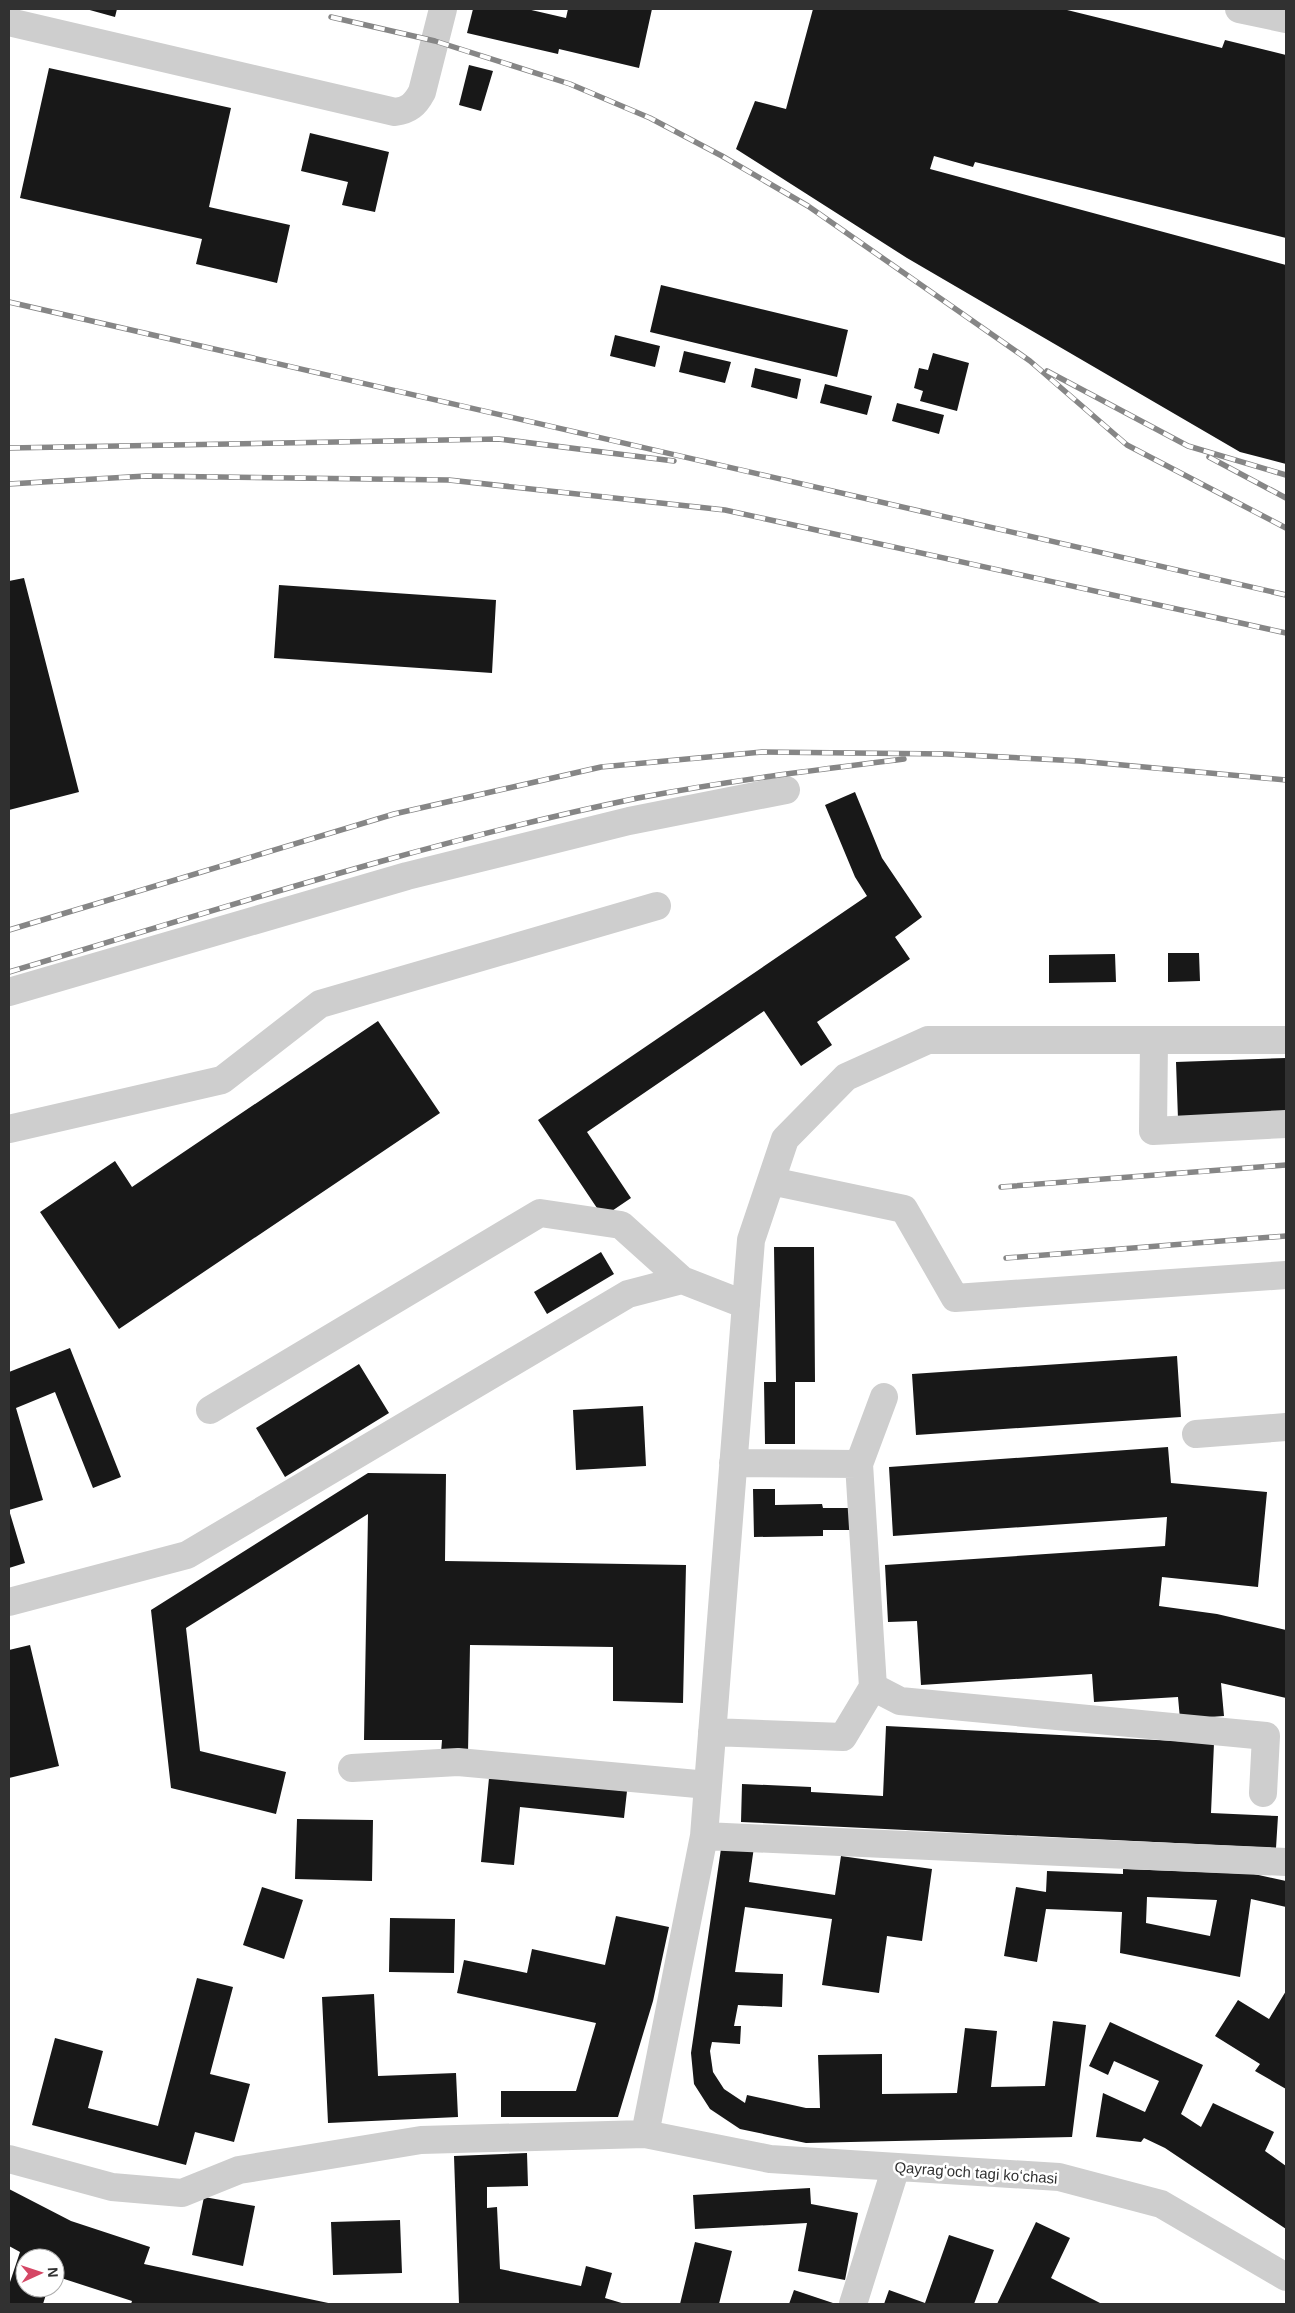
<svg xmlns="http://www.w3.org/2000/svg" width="1295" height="2313" font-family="Arial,sans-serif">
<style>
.building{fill:#181818;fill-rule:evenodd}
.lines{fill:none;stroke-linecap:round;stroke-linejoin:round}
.minor{stroke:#cecece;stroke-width:28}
.rail-casing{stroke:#868686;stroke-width:5.5}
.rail{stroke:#fff;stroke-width:4;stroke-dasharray:11;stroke-linecap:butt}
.labels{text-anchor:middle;stroke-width:5;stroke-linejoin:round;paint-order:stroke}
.street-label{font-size:15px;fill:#313131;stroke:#fff}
</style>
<rect width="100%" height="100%" fill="#fff"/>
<path class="building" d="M 86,9 L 117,9 L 115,17 Z
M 473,9 L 527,9 L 566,18 L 568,9 L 652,9 L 639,68 L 559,49 L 558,54 L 467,33 Z
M 813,9 L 1063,9 L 1222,48 L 1225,40 L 1286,55 L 1286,238 L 975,162 L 973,167 L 934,156 L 930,169 L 1286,265 L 1286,464 L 1240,452 L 907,258 L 736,149 L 755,101 L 786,109 Z
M 469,65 L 493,71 L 481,111 L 459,105 Z
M 49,68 L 231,108 L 209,207 L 290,225 L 277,283 L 196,264 L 202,239 L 20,198 Z
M 310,133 L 389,152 L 375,212 L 342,205 L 348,182 L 301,171 Z
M 661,285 L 848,330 L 837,377 L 650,332 Z
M 615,335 L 660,346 L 655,367 L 610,356 Z
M 684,351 L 731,362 L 725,383 L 679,372 Z
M 933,353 L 969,363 L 957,411 L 920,401 L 923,391 L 914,388 L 919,368 L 928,370 Z
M 755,368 L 801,379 L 797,399 L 751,387 Z
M 825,384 L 872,396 L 867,415 L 820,403 Z
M 897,403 L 944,415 L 939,434 L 892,421 Z
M 24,578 L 79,792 L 9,810 L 9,581 Z
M 279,585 L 496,600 L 492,673 L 274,658 Z
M 855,792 L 882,858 L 922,917 L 895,937 L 910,959 L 817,1022 L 832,1045 L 801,1066 L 764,1011 L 587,1132 L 631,1198 L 603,1217 L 538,1120 L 867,896 L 855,877 L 825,805 Z
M 1168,953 L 1199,953 L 1200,981 L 1168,982 Z
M 1115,954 L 1116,982 L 1049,983 L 1049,955 Z
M 378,1021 L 440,1113 L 119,1329 L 40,1212 L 115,1161 L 132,1187 Z
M 1286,1058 L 1286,1115 L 1178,1119 L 1176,1062 Z
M 774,1247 L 814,1247 L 815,1382 L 795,1382 L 795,1444 L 765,1444 L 764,1382 L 776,1382 Z
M 601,1252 L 614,1274 L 547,1314 L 534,1292 Z
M 70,1348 L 121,1477 L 93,1488 L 55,1392 L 16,1408 L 43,1500 L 9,1510 L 25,1563 L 9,1568 L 9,1372 Z
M 1177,1356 L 1181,1417 L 916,1435 L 912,1374 Z
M 359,1364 L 389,1413 L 285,1477 L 256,1428 Z
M 643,1406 L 646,1466 L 576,1470 L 573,1410 Z
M 1168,1447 L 1171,1483 L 1267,1492 L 1258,1587 L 1162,1577 L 1159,1606 L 1217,1614 L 1286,1630 L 1286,1698 L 1221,1683 L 1224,1716 L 1180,1719 L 1178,1697 L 1094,1702 L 1092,1674 L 921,1685 L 917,1621 L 888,1622 L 885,1565 L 1165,1546 L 1167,1517 L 893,1536 L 889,1467 Z
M 368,1473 L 446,1474 L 445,1561 L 686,1565 L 683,1703 L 613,1701 L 613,1647 L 470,1645 L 468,1753 L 441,1753 L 442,1740 L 364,1740 L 368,1514 L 186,1628 L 200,1751 L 286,1772 L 276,1814 L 171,1788 L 151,1610 Z
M 753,1489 L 775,1489 L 775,1505 L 822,1504 L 823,1508 L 854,1508 L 854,1530 L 823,1530 L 823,1536 L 754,1537 Z
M 30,1645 L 59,1766 L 9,1778 L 9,1650 Z
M 886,1726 L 1214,1743 L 1211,1813 L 1278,1816 L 1276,1848 L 741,1822 L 742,1784 L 811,1787 L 811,1792 L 883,1796 Z
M 489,1778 L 627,1791 L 624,1818 L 520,1807 L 514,1865 L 481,1862 Z
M 297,1819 L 373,1820 L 372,1881 L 295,1879 Z
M 722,1842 L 754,1847 L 749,1882 L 835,1895 L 841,1856 L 932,1869 L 922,1941 L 887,1936 L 879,1993 L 822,1985 L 832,1919 L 745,1907 L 735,1972 L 783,1974 L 782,2007 L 738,2005 L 734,2026 L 741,2026 L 740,2044 L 712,2042 L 710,2051 L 713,2072 L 724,2089 L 745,2103 L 747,2095 L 806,2108 L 820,2108 L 818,2055 L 882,2054 L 882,2094 L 957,2093 L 965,2028 L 997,2031 L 991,2087 L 1045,2086 L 1053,2021 L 1086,2025 L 1072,2137 L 806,2143 L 740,2129 L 710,2109 L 694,2084 L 691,2053 Z
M 1123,1869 L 1254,1874 L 1286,1881 L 1286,1907 L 1251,1899 L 1240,1977 L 1120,1953 L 1122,1912 L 1046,1909 L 1037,1962 L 1004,1956 L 1016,1887 L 1046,1892 L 1047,1871 L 1123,1874 ZM 1147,1897 L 1217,1900 L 1210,1936 L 1146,1923 Z
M 262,1887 L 303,1900 L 284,1959 L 243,1945 Z
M 616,1916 L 669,1927 L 653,2001 L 618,2117 L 501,2117 L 501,2091 L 576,2091 L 596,2023 L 457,1993 L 464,1960 L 527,1973 L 532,1949 L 605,1965 Z
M 390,1918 L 455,1919 L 454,1973 L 389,1972 Z
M 197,1978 L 233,1987 L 210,2074 L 250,2084 L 234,2142 L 195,2132 L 186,2165 L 32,2125 L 55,2038 L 103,2051 L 88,2108 L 158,2126 Z
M 1286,1991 L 1286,2089 L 1255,2071 L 1260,2064 L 1215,2036 L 1238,2000 L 1269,2019 Z
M 374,1994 L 378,2076 L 456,2073 L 458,2117 L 328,2123 L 322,1997 Z
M 1110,2022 L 1203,2065 L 1181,2114 L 1201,2127 L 1213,2103 L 1274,2132 L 1265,2151 L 1286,2166 L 1286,2229 L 1165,2148 L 1144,2138 L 1141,2142 L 1096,2137 L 1103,2093 L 1145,2112 L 1159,2081 L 1114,2061 L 1108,2075 L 1089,2066 Z
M 527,2153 L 528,2186 L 487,2187 L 487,2208 L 497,2207 L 500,2269 L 581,2286 L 586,2266 L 612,2273 L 605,2298 L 625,2304 L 459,2304 L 454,2156 Z
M 810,2188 L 811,2204 L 858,2213 L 845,2280 L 798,2271 L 807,2223 L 695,2229 L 693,2195 Z
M 9,2189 L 71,2221 L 150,2247 L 144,2264 L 333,2304 L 131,2304 L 132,2301 L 55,2276 L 55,2258 L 25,2258 L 25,2288 L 48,2288 L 43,2304 L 9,2304 L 9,2285 L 20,2252 L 9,2246 Z
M 204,2197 L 255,2206 L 243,2266 L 192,2255 Z
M 400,2220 L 402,2273 L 333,2275 L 331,2222 Z
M 1036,2222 L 1070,2238 L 1051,2278 L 1102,2304 L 997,2304 Z
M 949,2235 L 994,2250 L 974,2304 L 884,2304 L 889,2290 L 925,2303 Z
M 695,2242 L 732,2251 L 719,2304 L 680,2304 Z
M 794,2290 L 836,2304 L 789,2304 Z"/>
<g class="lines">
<path class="minor" d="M 1239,9 L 1286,19
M 9,22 L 395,112 C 409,110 415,105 422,92 L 443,9
M 9,992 L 407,876 L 629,821 L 786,790
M 1154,1040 L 1153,1131 L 1286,1124
M 9,1129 L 222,1080 L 320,1004 L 657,906
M 771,1181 L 904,1209 L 955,1298 L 1286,1275
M 210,1410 L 540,1213 L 621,1225 L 682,1280
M 1196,1434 L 1286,1427
M 733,1463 L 859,1464 L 873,1687 L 900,1701 L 1266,1736 L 1263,1793
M 859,1464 L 884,1397
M 9,1602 L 187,1555 L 628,1294 L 682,1280 L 746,1305
M 712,1732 L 843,1737 L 873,1687
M 352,1768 L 458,1762 L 708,1785
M 704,1836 L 1286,1862
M 645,2134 L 704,1836 L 751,1240 L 785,1139 L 846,1077 L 928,1040 L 1286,1040
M 9,2159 L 112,2187 L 182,2193 L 239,2170 L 421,2140 L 645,2134 L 770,2159 L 1059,2177 L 1161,2204 L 1286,2277
M 853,2304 L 896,2167"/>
<defs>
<path id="rail" d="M 331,17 L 435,41 L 570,84 L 650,118 L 722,156 L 808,206 L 1030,361 L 1127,445 L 1286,528
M 9,302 L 1286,595
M 1047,371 L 1188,446 L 1286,475
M 9,448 L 499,439 L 674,461
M 1209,457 L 1286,498
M 9,484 L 146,476 L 449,480 L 725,510 L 1286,633
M 9,930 L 394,814 L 601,767 L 762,752 L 946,754 L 1079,761 L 1286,780
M 9,972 C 217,910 425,842 638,798 C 726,781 815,770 904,759
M 1001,1187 L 1286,1165
M 1006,1258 L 1286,1236"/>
</defs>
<use href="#rail" class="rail-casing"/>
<use href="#rail" class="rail"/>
</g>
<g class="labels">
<g class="street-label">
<text transform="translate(976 2173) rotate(4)" y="5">Qayragʻoch tagi koʻchasi</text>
</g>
</g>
<rect width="1295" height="2313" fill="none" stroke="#313131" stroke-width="20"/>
<g transform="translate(40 2273) rotate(87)"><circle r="24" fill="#ffffff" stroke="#adadad"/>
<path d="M0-4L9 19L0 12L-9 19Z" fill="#d54765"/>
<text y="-8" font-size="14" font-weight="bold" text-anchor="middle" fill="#313131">N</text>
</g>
</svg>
